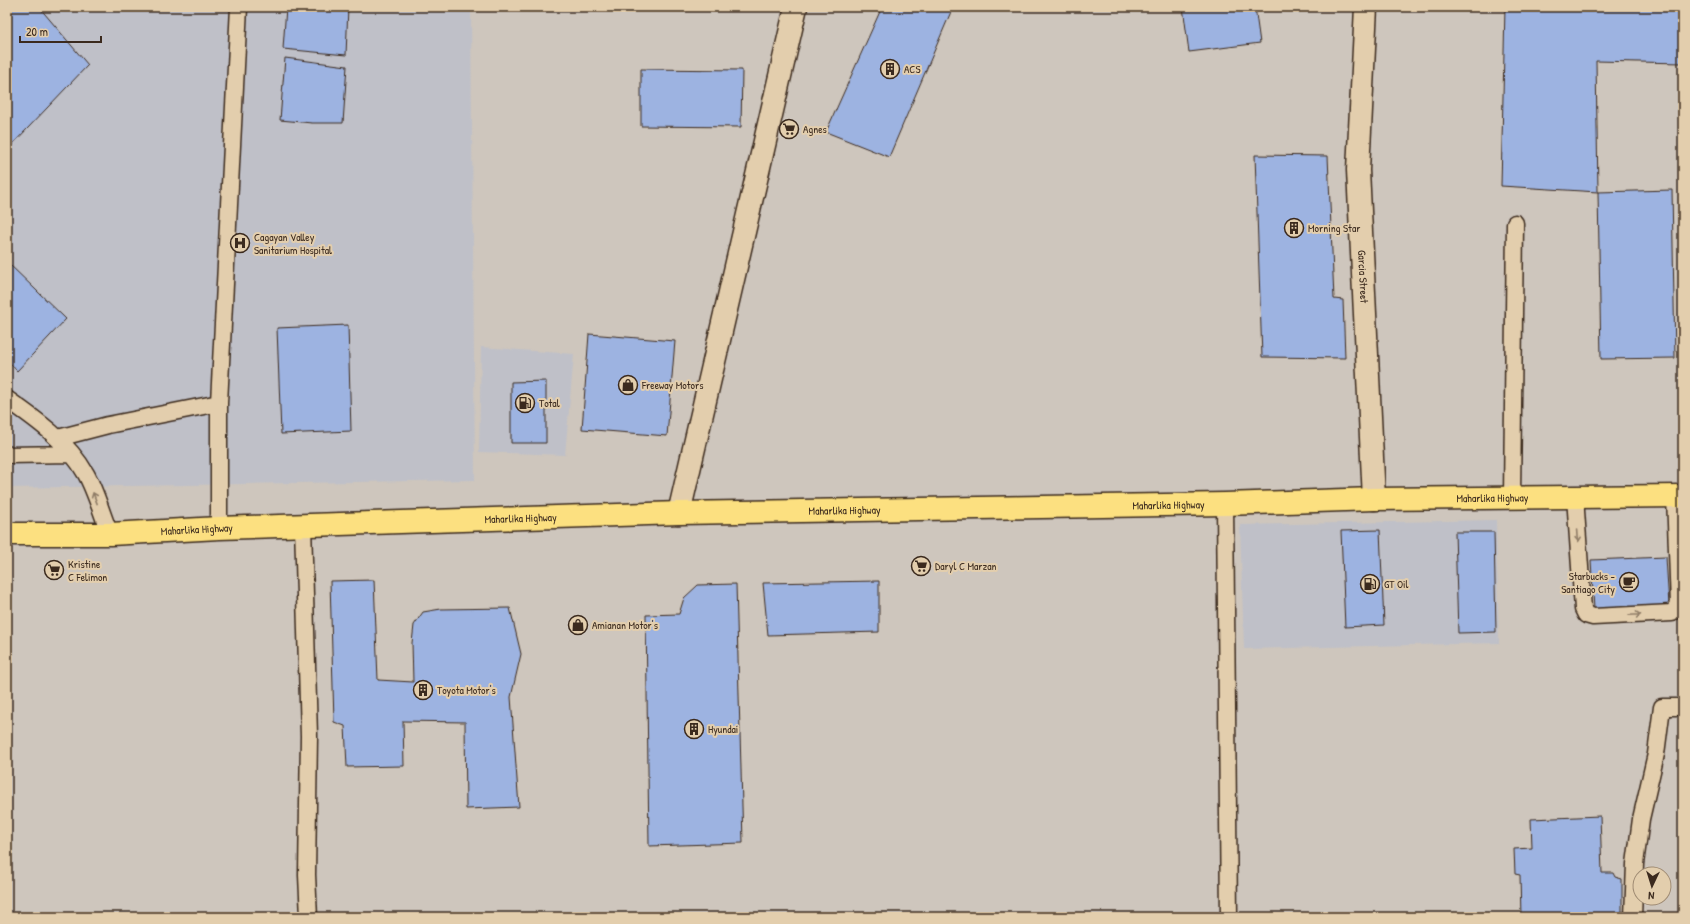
<svg xmlns="http://www.w3.org/2000/svg" width="1690" height="924" font-family="'Patrick Hand',sans-serif">
<style>
.built{fill:#bfc0c8}
.building{fill:#9db3e1;stroke:#3b2a1e}
.lines{fill:none;stroke-linecap:round;stroke-linejoin:round}
.service-casing{stroke:#3b2a1e;stroke-width:19}
.minor-casing{stroke:#3b2a1e;stroke-width:25}
.primary-casing{stroke:#3b2a1e;stroke-width:25}
.service{stroke:#e3cead;stroke-width:16}
.minor{stroke:#e3cead;stroke-width:22}
.primary{stroke:#fce080;stroke-width:22}
.oneway{stroke:#8f7c66}
.labels{text-anchor:middle;stroke-width:4;stroke-linejoin:round;paint-order:stroke}
.poi-label{font-size:11px;fill:#3b2a1e;stroke:#e3cead;text-anchor:start}
.street-label{font-size:11px;fill:#3b2a1e;stroke:#e3cead}
</style>
<rect width="100%" height="100%" fill="#cec6bd"/>
<filter id="ink" filterUnits="userSpaceOnUse"><feTurbulence type="fractalNoise" baseFrequency=".025" numOctaves="2"/><feDisplacementMap in="SourceGraphic" scale="8" xChannelSelector="R" yChannelSelector="G"/><feConvolveMatrix kernelMatrix="1 2 1 2 8 2 1 2 1" color-interpolation-filters="sRGB"/></filter>
<g filter="url(#ink)">
<path class="built" d="M 7,7 L 471,7 L 475,480 L 7,488 Z
M 481,347 L 574,354 L 565,455 L 479,452 Z
M 1496,520 L 1499,643 L 1244,649 L 1240,525 Z"/>
<path class="building" d="M 7,7 L 39,7 L 88,65 L 7,150 Z
M 286,7 L 348,7 L 346,55 L 283,49 Z
M 482,7 L 547,7 L 482,9 Z
M 882,7 L 953,7 L 889,157 L 826,132 Z
M 1183,7 L 1255,7 L 1260,43 L 1189,52 Z
M 1505,7 L 1683,7 L 1682,63 L 1596,61 L 1598,192 L 1501,186 Z
M 285,58 L 347,66 L 343,123 L 312,123 L 280,120 Z
M 641,69 L 742,70 L 741,127 L 641,126 Z
M 1255,155 L 1328,156 L 1334,299 L 1343,300 L 1345,358 L 1262,357 Z
M 1672,190 L 1675,358 L 1601,359 L 1598,192 Z
M 7,262 L 66,319 L 17,371 L 7,360 Z
M 348,325 L 351,431 L 281,434 L 277,328 Z
M 589,334 L 675,341 L 667,436 L 582,429 Z
M 546,381 L 546,443 L 511,443 L 511,382 Z
M 1380,530 L 1384,625 L 1345,627 L 1341,531 Z
M 1455,532 L 1494,532 L 1496,632 L 1458,633 Z
M 1666,557 L 1669,606 L 1594,609 L 1591,560 Z
M 374,580 L 378,680 L 413,682 L 412,643 L 414,625 L 423,612 L 441,609 L 510,608 L 521,654 L 511,697 L 519,807 L 466,809 L 465,722 L 403,721 L 404,766 L 347,767 L 345,726 L 334,722 L 330,581 Z
M 879,581 L 879,632 L 768,635 L 763,583 Z
M 736,584 L 743,843 L 649,846 L 646,615 L 679,614 L 684,598 L 698,585 Z
M 1600,816 L 1602,873 L 1613,873 L 1615,877 L 1622,879 L 1622,917 L 1521,917 L 1520,875 L 1515,874 L 1514,849 L 1532,848 L 1531,819 Z"/>
<g class="lines">
<defs>
<path id="service" d="M 7,399 C 37,420 68,442 86,474 C 96,492 102,515 110,534
M 58,438 L 108,425 L 219,403 L 239,7
M 7,455 L 72,454
M 1512,497 L 1515,223
M 1575,497 L 1583,609 L 1586,615 L 1593,617 L 1672,613 L 1679,605 L 1675,496
M 1225,504 L 1229,917
M 303,525 L 309,736 L 307,875 L 309,917
M 219,528 L 219,403
M 1633,917 L 1635,864 L 1641,819 L 1656,754 L 1662,707 L 1683,707"/>
<g id="minor">
<path id="s1" d="M 1366,7 L 1358,170 L 1374,499"/>
<path d="M 679,513 L 796,7"/>
</g>
<g id="primary">
<path id="s2" d="M 7,534 L 110,534 L 219,528 L 679,513 L 1225,504 L 1374,499 L 1683,496"/>
</g>
</defs>
<use href="#service" class="service-casing"/>
<use href="#minor" class="minor-casing"/>
<use href="#primary" class="primary-casing"/>
<use href="#service" class="service"/>
<use href="#minor" class="minor"/>
<use href="#primary" class="primary"/>
</g>
<defs><path id="oneway-shaft" d="M-6 0H5M1.5-3L5.5 0L1.5 3" fill="none" stroke-width="1.6" stroke-linecap="round" stroke-linejoin="round"/></defs>
<g class="oneway">
<use href="#oneway-shaft" transform="translate(95 498) rotate(-111)"/>
<use href="#oneway-shaft" transform="translate(1578 536) rotate(86)"/>
<use href="#oneway-shaft" transform="translate(1635 615) rotate(-3)"/>
</g>
</g>
<defs>
<symbol id="building-ring" viewBox="-11 -11 22 22"><circle r="9.5" fill="#e3cead" stroke="#3b2a1e" stroke-width="1.5"/><path d="M-4-6H4V6H1V3H-1V6H-4ZM-2.5-4.3h1.7v1.8h-1.7ZM.8-4.3h1.7v1.8H.8ZM-2.5-1h1.7V.8h-1.7ZM.8-1h1.7V.8H.8Z" fill="#3b2a1e"/></symbol>
<symbol id="supermarket-ring" viewBox="-11 -11 22 22"><circle r="9.5" fill="#e3cead" stroke="#3b2a1e" stroke-width="1.5"/><path d="M-6-5.5h2.5l.6 2H6L4.5 2H-2.5L-4.4-4H-6ZM-1.5 3.2a1.3 1.3 0 1 0 .1 0ZM3 3.2a1.3 1.3 0 1 0 .1 0Z" fill="#3b2a1e"/></symbol>
<symbol id="hospital-ring" viewBox="-11 -11 22 22"><circle r="9.5" fill="#e3cead" stroke="#3b2a1e" stroke-width="1.5"/><path d="M-5-5h3v3.5h4V-5h3V5h-3V1.5h-4V5h-3Z" fill="#3b2a1e"/></symbol>
<symbol id="shop-ring" viewBox="-11 -11 22 22"><circle r="9.5" fill="#e3cead" stroke="#3b2a1e" stroke-width="1.5"/><path d="M-5-2.5h2.3a2.7 3.5 0 0 1 5.4 0H5L5.5 6h-11ZM-1.5-2.5h3a1.5 2.3 0 0 0-3 0Z" fill="#3b2a1e"/></symbol>
<symbol id="fuel-ring" viewBox="-11 -11 22 22"><circle r="9.5" fill="#e3cead" stroke="#3b2a1e" stroke-width="1.5"/><path d="M-5.5-6h7V0h2V4h1.3V-2.5L3-4.5l.8-.8L6-3V5H2.5V1h-1V6h-7ZM-4.2-4.7v3.2H.2V-4.7Z" fill="#3b2a1e"/></symbol>
<symbol id="cafe-ring" viewBox="-11 -11 22 22"><circle r="9.5" fill="#e3cead" stroke="#3b2a1e" stroke-width="1.5"/><path d="M-5.5-4.5H6V0H3Q3 3.5 0 3.5H-2.5Q-5.5 3.5-5.5 0ZM3-3.2v2h1.7v-2ZM-6 4.5H4V6H-6Z" fill="#3b2a1e"/></symbol>
</defs>
<g fill-rule="evenodd">
<use href="#building-ring" x="879" y="58" width="22" height="22"/>
<use href="#supermarket-ring" x="778" y="118" width="22" height="22"/>
<use href="#building-ring" x="1283" y="217" width="22" height="22"/>
<use href="#hospital-ring" x="229" y="232" width="22" height="22"/>
<use href="#shop-ring" x="617" y="374" width="22" height="22"/>
<use href="#fuel-ring" x="514" y="392" width="22" height="22"/>
<use href="#supermarket-ring" x="910" y="555" width="22" height="22"/>
<use href="#supermarket-ring" x="43" y="559" width="22" height="22"/>
<use href="#cafe-ring" x="1618" y="571" width="22" height="22"/>
<use href="#fuel-ring" x="1359" y="573" width="22" height="22"/>
<use href="#shop-ring" x="567" y="614" width="22" height="22"/>
<use href="#building-ring" x="412" y="679" width="22" height="22"/>
<use href="#building-ring" x="683" y="718" width="22" height="22"/>
</g>
<g class="labels">
<g class="poi-label">
<text x="904" y="73">ACS</text>
<text x="803" y="133">Agnes</text>
<text x="1308" y="232">Morning Star</text>
<text x="254" y="241">Cagayan Valley<tspan x="254" dy="13">Sanitarium Hospital</tspan></text>
<text x="642" y="389">Freeway Motors</text>
<text x="539" y="407">Total</text>
<text x="68" y="568">Kristine<tspan x="68" dy="13">C Felimon</tspan></text>
<text x="935" y="570">Daryl C Marzan</text>
<text x="1615" y="580" text-anchor="end">Starbucks -<tspan x="1615" dy="13">Santiago City</tspan></text>
<text x="1384" y="588">GT Oil</text>
<text x="592" y="629">Amianan Motor's</text>
<text x="437" y="694">Toyota Motor's</text>
<text x="708" y="733">Hyundai</text>
</g>
<g class="street-label">
<text dy="4" stroke="none"><textPath href="#s1" startOffset="270">Garcia Street</textPath></text>
<text dy="4" stroke="none"><textPath href="#s2" startOffset="1486">Maharlika Highway</textPath></text>
<text dy="4" stroke="none"><textPath href="#s2" startOffset="1162">Maharlika Highway</textPath></text>
<text dy="4" stroke="none"><textPath href="#s2" startOffset="838">Maharlika Highway</textPath></text>
<text dy="4" stroke="none"><textPath href="#s2" startOffset="514">Maharlika Highway</textPath></text>
<text dy="4" stroke="none"><textPath href="#s2" startOffset="190">Maharlika Highway</textPath></text>
</g>
</g>
<rect width="1690" height="924" fill="none" stroke="#e3cead" stroke-width="24"/>
<rect x="12" y="12" width="1666" height="900" fill="none" stroke="#3b2a1e" stroke-width="1.5" filter="url(#ink)"/>
<g transform="translate(1652 886) rotate(184)"><circle r="19" fill="#e3cead" stroke="#a08c74"/>
<path d="M0-3L7 15L0 10L-7 15Z" fill="#3b2a1e"/>
<text y="-6" font-size="11" font-weight="bold" text-anchor="middle" fill="#3b2a1e">N</text>
</g>
<path d="M20 36v6h81v-6" fill="none" stroke="#3b2a1e" stroke-width="2"/>
<text x="26" y="36" font-size="12" fill="#3b2a1e" stroke="#e3cead" stroke-width="3" paint-order="stroke">20 m</text>
</svg>
